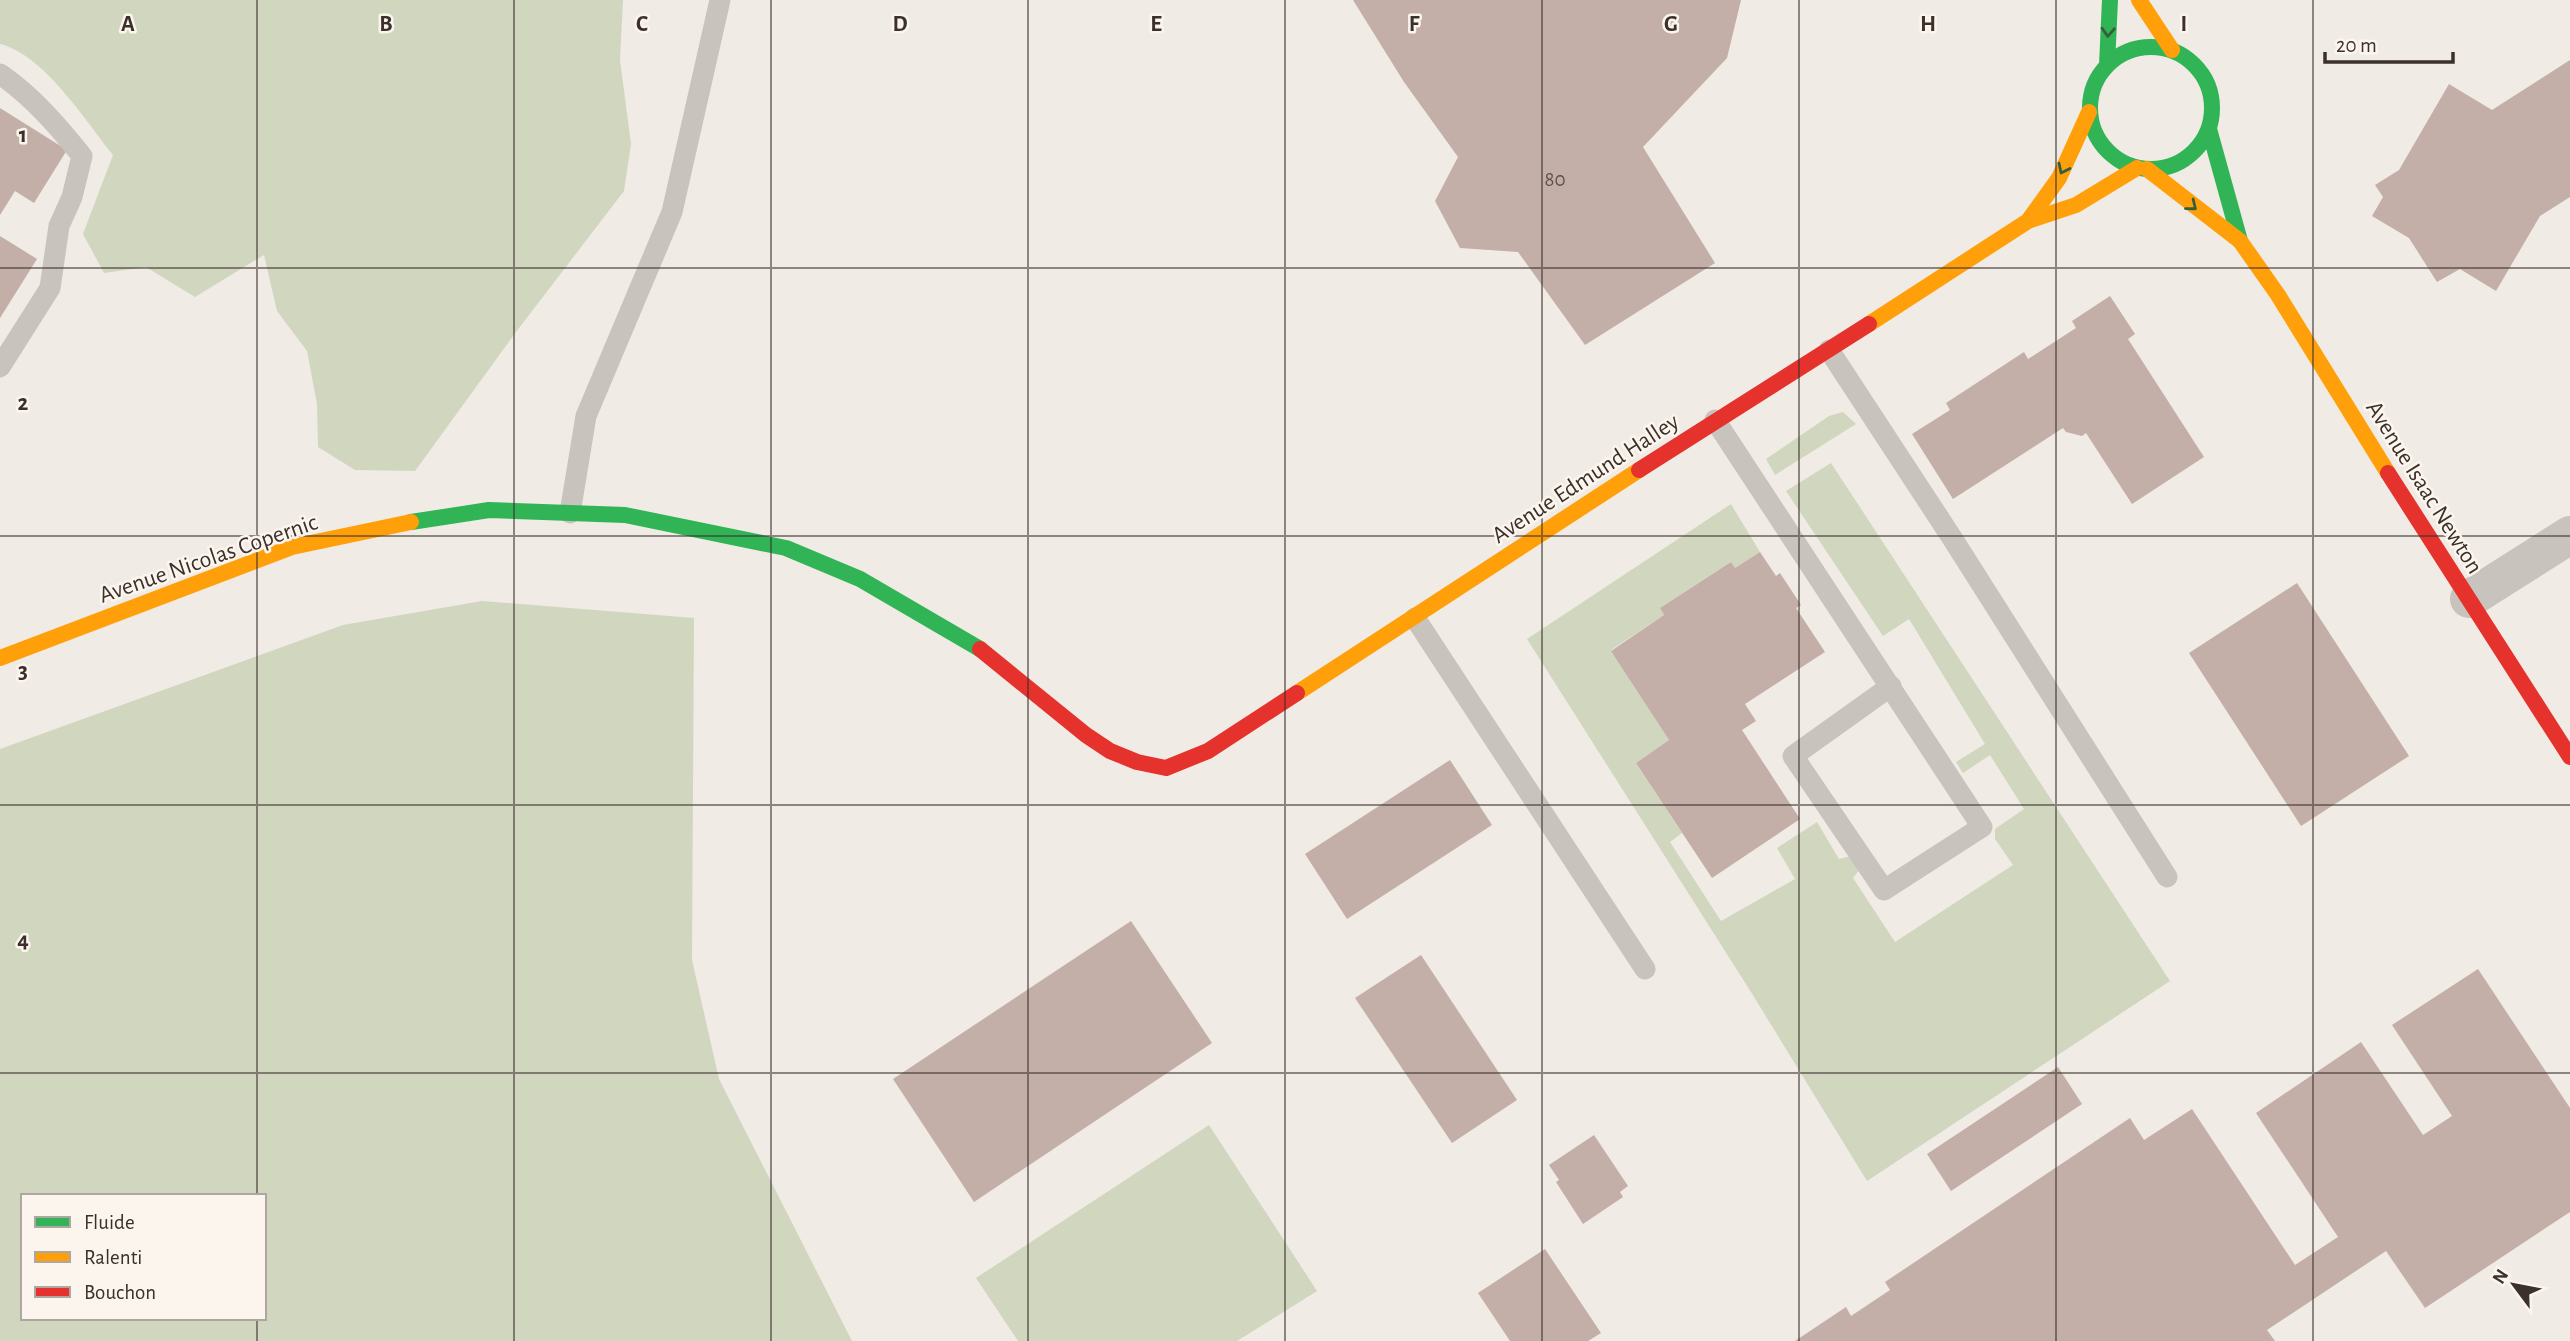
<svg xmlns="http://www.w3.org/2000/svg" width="2570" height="1341" font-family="'Alegreya Sans',sans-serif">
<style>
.green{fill:#d1d6bf;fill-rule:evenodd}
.building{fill:#c3afa7}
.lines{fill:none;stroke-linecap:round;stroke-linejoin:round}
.lane{stroke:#c9c3be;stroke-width:21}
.street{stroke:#c9c3be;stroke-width:38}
.fast{stroke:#30b455;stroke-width:16}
.slow{stroke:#ff9f0a;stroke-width:16}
.jam{stroke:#e5322d;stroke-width:16}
.oneway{stroke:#375e3a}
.grid{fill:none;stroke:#3b302b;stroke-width:2;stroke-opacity:0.55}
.labels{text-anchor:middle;stroke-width:5;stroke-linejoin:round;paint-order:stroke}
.number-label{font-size:21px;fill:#5d504a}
.street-label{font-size:24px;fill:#3b302b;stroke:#fbf5ee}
.grid-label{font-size:23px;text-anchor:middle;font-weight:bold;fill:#3b302b;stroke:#fbf5ee;stroke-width:5;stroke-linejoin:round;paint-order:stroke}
</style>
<rect width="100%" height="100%" fill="#f0ebe5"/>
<path class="green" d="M 0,0 L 623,0 L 620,60 L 631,144 L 624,191 L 516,332 L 415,471 L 355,470 L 318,447 L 317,404 L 307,351 L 277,311 L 264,255 L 195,297 L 146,267 L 104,273 L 83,234 L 113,155 C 86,121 43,54 0,44 Z
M 1843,412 L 1856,424 L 1775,475 L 1766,459 L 1829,416 Z
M 1831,463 L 2170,981 L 1867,1181 L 1751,992 L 1527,639 L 1731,504 L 1760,552 L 1735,568 L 1731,562 L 1660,608 L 1664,615 L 1611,650 L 1669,740 L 1636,763 L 1682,833 L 1670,842 L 1721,921 L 1795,879 L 1777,848 L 1817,822 L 1839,859 L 1851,856 L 1860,869 L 1853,878 L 1895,942 L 2013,865 L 1995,839 L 1995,829 L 2024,809 L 1990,755 L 1963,773 L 1956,762 L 1985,744 L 1909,619 L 1883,636 L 1786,491 Z
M 482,601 L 694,618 L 692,960 L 719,1079 L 852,1341 L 0,1341 L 0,749 L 343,625 ZM 23,1196 L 264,1196 L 264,1318 L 23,1318 Z
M 1209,1125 L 1317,1291 L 1237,1341 L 1018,1341 L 976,1278 Z"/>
<path class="building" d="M 1353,0 L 1741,0 L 1727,58 L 1643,147 L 1715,263 L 1585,345 L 1518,252 L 1460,248 L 1435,201 L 1458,157 L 1404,82 Z
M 2570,60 L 2570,197 L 2540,216 L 2496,291 L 2460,269 L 2437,282 L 2409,238 L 2372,216 L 2383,197 L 2375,185 L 2399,170 L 2449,84 L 2492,110 Z
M 0,108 L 67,150 L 34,203 L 15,191 L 0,215 Z
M 0,236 L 37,259 L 0,318 Z
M 2110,296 L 2135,334 L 2128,339 L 2204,457 L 2132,504 L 2086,433 L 2082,436 L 2066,432 L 2063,428 L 1953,499 L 1912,434 L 1950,410 L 1946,403 L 2024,352 L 2028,359 L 2076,328 L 2072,321 Z
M 1760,552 L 1776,576 L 1780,573 L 1801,605 L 1796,608 L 1825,652 L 1745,704 L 1756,721 L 1742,730 L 1800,819 L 1712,878 L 1636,763 L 1669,740 L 1611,651 L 1664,615 L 1660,608 L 1731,562 L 1735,568 Z
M 2297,583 L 2409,756 L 2301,826 L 2189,653 Z
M 1450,760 L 1492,825 L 1347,919 L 1305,854 Z
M 1131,921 L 1212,1043 L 974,1202 L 893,1079 Z
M 1421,955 L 1517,1100 L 1452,1143 L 1355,998 Z
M 2478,969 L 2570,1108 L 2570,1212 L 2425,1308 L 2386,1251 L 2267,1330 L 2275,1341 L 1795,1341 L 1846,1307 L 1851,1316 L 1890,1290 L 1885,1282 L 2130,1118 L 2144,1140 L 2192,1109 L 2295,1265 L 2338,1237 L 2256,1113 L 2361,1042 L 2423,1135 L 2452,1116 L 2392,1025 Z
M 2058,1067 L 2082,1104 L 1951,1191 L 1927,1154 Z
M 1594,1135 L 1628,1186 L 1620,1192 L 1623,1197 L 1583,1224 L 1556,1182 L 1559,1180 L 1549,1165 Z
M 1545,1249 L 1601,1333 L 1588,1341 L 1510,1341 L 1478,1293 Z"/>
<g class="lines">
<path class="lane" d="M 0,74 C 32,96 58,126 82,156 L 72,197 L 59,226 L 50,288 L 0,367
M 1829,350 L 1954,541 L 2167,877
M 1715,420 C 1804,556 1894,691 1982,827 L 1884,890 L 1793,756 L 1891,686
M 570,513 L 586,416 L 672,212 L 720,0
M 1415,618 L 1645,969"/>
<path class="street" d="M 2469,599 L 2570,535"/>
<path class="fast" d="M2090 108a61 61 0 1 1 122 0a61 61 0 1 1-122 0Z
M 2107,65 L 2110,0
M 2209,129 L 2240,241
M 411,522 L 489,510 L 625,515 L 786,548 L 860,579 L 980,649"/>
<path class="slow" d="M 2139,0 L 2172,50
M 2147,169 L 2240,241 L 2278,295 L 2388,473
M 2028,221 L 2059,178 L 2089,112
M 1869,324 L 2028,221 L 2076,205 L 2137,168
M 0,658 L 292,547 L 411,522
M 1297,693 L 1639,470"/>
<path class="jam" d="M 1639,470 L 1869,324
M 2388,473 L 2570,757
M 980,649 L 1086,735 L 1110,751 L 1137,762 L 1166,768 L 1208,751 L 1297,693"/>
</g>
<defs><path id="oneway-chevron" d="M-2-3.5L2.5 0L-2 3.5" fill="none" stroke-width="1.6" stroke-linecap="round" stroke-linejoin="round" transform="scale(1.75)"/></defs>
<g class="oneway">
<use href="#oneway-chevron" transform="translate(2108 32) rotate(93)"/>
<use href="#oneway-chevron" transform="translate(2063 169) rotate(116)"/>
<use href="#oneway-chevron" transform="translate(2192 206) rotate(39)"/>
</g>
<path class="grid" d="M 257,0 L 257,1196M 514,0 L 514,1341M 771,0 L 771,1341M 1028,0 L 1028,1341M 1285,0 L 1285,1341M 1542,0 L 1542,1341M 1799,0 L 1799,1341M 2056,0 L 2056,1341M 2313,0 L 2313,1341M 0,268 L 2570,268M 0,536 L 2570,536M 0,805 L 2570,805M 0,1073 L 2570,1073M 257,1318 L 257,1341"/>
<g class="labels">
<g class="number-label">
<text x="1555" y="186">80</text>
</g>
<g class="street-label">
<text transform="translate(1585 478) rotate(-33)" y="8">Avenue Edmund Halley</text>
<text transform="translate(2425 487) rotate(58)" y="8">Avenue Isaac Newton</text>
<text transform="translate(208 558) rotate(-19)" y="8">Avenue Nicolas Copernic</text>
</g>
</g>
<g class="grid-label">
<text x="128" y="31">A</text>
<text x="386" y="31">B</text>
<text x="642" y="31">C</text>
<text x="900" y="31">D</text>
<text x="1156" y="31">E</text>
<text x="1414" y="31">F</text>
<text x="1671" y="31">G</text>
<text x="1928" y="31">H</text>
<text x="2184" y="31">I</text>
<text x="23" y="142">1</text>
<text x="23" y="410">2</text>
<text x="23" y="678">3</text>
<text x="23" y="947">4</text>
</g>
<rect x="21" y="1194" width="245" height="126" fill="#fbf5ee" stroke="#aea6a0" stroke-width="2"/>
<rect x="35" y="1217" width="35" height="10" fill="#30b455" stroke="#aea6a0" stroke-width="2"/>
<text x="84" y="1229" font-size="21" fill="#3b302b">Fluide</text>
<rect x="35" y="1252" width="35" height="10" fill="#ff9f0a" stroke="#aea6a0" stroke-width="2"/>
<text x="84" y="1264" font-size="21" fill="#3b302b">Ralenti</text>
<rect x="35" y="1287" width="35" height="10" fill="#e5322d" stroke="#aea6a0" stroke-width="2"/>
<text x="84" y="1299" font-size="21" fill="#3b302b">Bouchon</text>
<g transform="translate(2514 1285) rotate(302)" stroke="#fbf5ee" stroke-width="5" paint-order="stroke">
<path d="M0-5L12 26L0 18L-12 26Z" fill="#3b302b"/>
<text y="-10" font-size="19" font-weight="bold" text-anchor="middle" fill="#3b302b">N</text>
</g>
<path d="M2325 52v10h128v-10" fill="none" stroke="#3b302b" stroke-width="3.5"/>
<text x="2336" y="52" font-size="21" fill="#3b302b" stroke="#fbf5ee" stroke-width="5" paint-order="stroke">20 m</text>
</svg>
